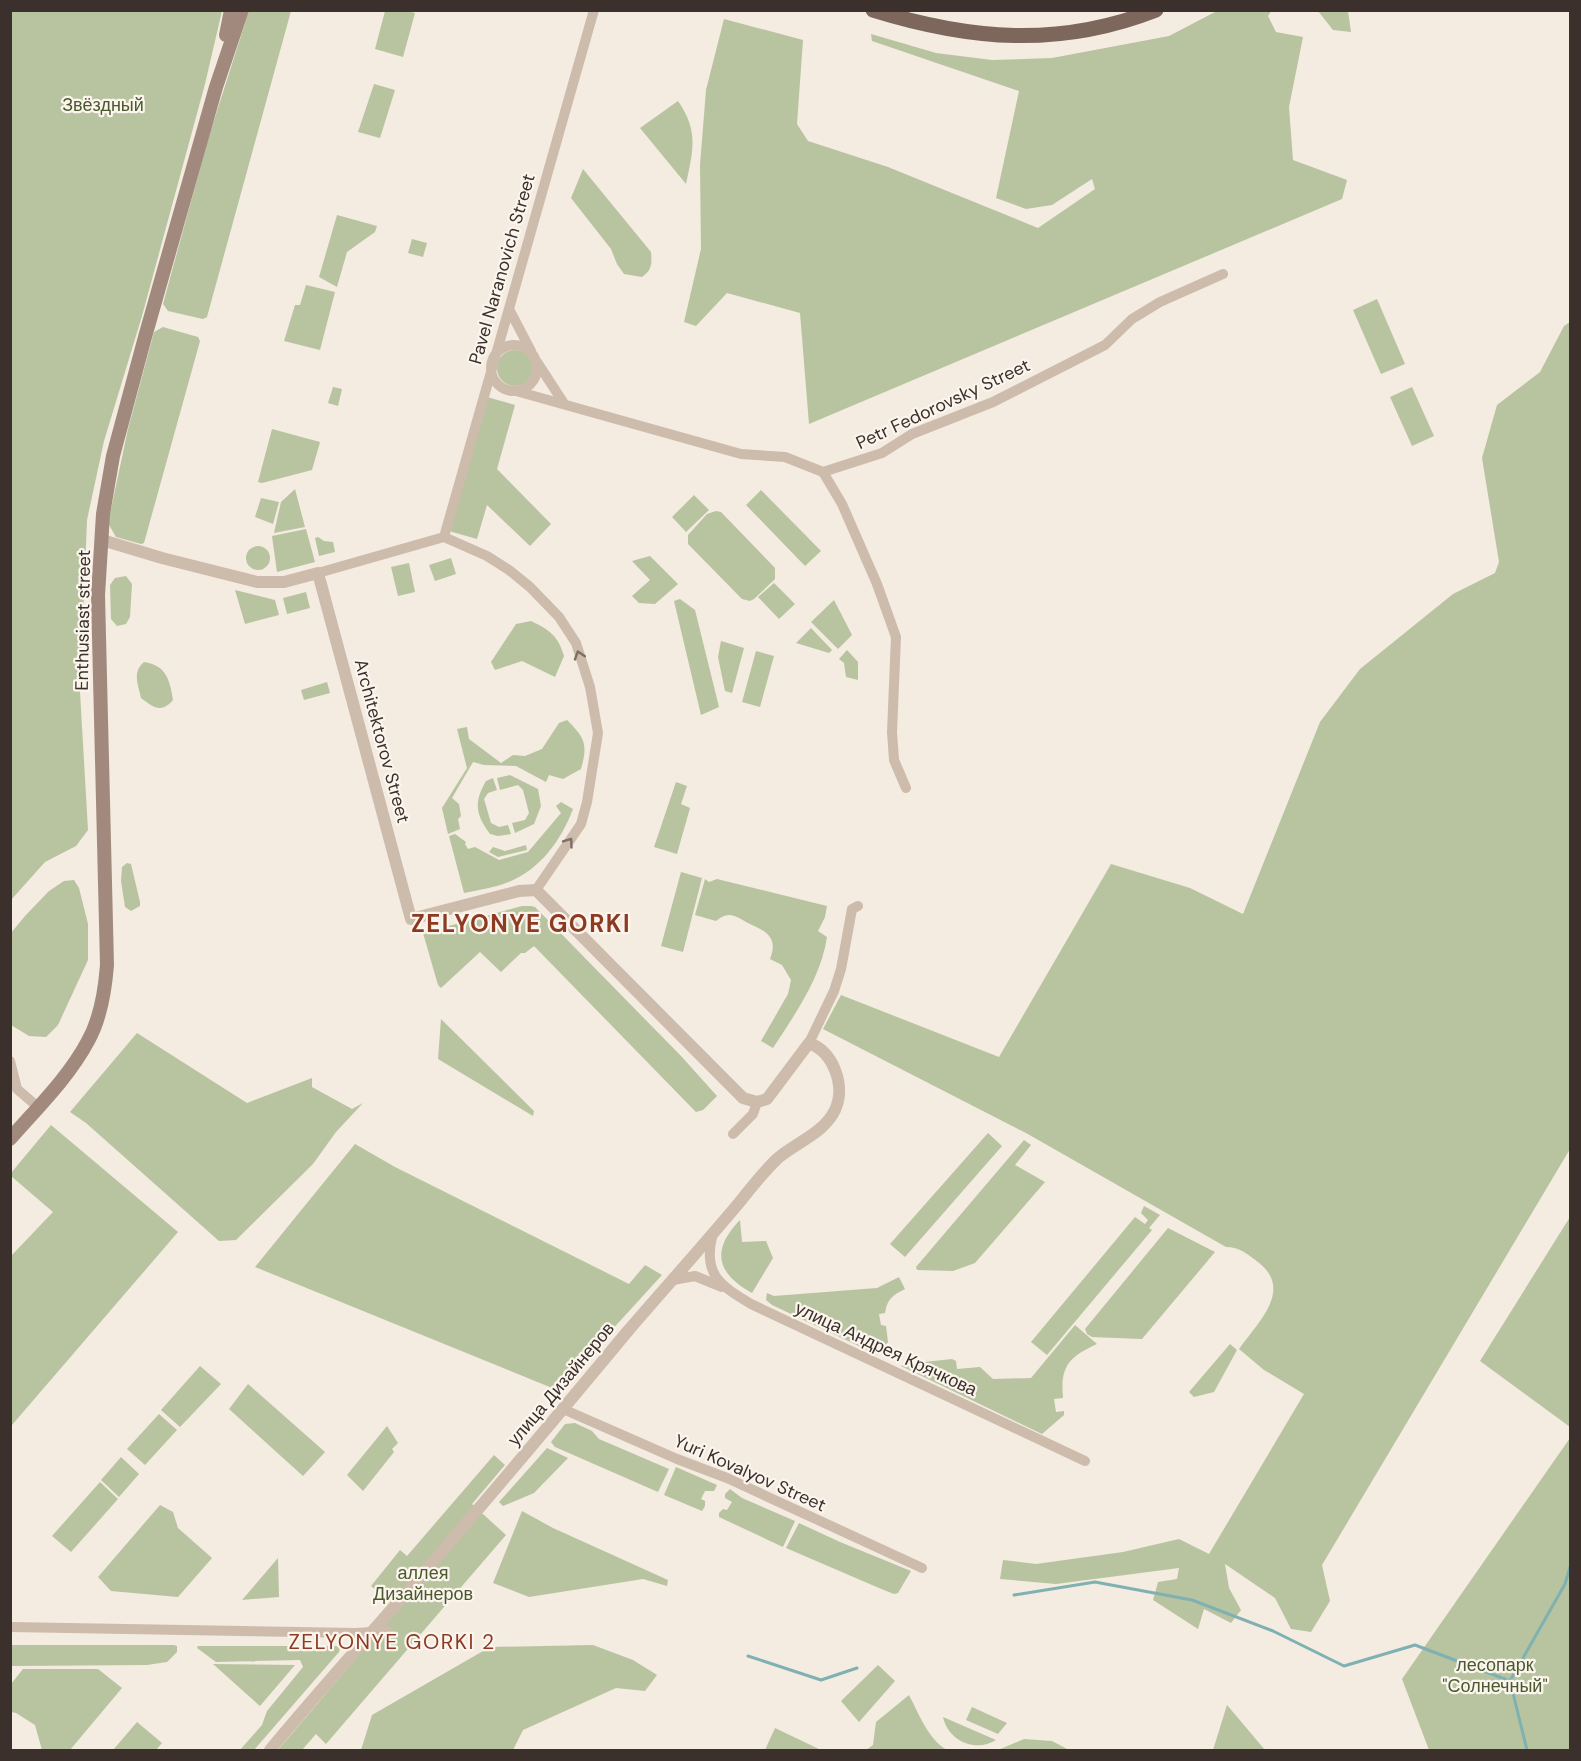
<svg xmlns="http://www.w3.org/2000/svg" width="1581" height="1761" font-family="'DM Sans',sans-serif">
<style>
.green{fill:#b8c4a0}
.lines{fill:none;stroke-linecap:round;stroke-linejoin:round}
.stream{stroke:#7fb0b2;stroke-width:3}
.minor{stroke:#cdbbac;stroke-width:10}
.tertiary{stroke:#cdbbac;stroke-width:12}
.secondary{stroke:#a18a7d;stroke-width:14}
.primary{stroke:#7d675c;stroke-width:15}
.oneway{stroke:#7d6f65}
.labels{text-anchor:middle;stroke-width:4.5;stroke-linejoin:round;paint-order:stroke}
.park-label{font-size:18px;fill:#4a5a2e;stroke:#fbf5ee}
.street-label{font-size:18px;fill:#3b302b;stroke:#fbf5ee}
.quarter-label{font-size:21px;letter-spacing:1.5px;fill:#8c3b22;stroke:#fbf5ee}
.district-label{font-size:24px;font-weight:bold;letter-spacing:1.5px;fill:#8c3b22;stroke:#fbf5ee}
</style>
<rect width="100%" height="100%" fill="#f4ebe1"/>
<path class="green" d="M 11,10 L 222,11 L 205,84 L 142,316 L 104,441 L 87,520 L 80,692 L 88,830 L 76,846 L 45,862 L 11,900 Z
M 1272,10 L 1268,16 L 1276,32 L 1303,37 L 1289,107 L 1293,160 L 1347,180 L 1342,199 L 809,424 L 800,313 L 727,293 L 696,326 L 684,322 L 701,249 L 700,165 L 706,90 L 724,19 L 803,40 L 797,124 L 808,141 L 888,167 L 1038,228 L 1095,189 L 1092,179 L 1052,205 L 1026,209 L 996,198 L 1019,91 L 872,41 L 871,34 L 936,53 L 992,60 L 1052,58 L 1169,36 L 1217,11 Z
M 249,11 L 291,11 L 207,317 L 203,319 L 168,311 L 163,304 L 208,139 Z
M 385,11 L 407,11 L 415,13 L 403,57 L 375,49 Z
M 1318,11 L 1348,11 L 1351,32 L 1333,30 Z
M 374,84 L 395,90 L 380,138 L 358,132 Z
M 678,101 C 699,131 693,151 686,184 L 640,128 Z
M 583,169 L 651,252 C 652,264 652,270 642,277 L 624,274 L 617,264 L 611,249 L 571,198 Z
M 337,215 L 377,226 L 375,232 L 347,252 L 337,287 L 319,277 Z
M 412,239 L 427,243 L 423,257 L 408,253 Z
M 306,285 L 335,292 L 320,350 L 284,341 L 295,305 L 300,305 Z
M 1377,299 L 1405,364 L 1381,374 L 1353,310 Z
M 1570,322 L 1570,1149 L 1322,1565 L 1330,1601 L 1311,1632 L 1291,1629 L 1275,1598 L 1225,1564 L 1229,1588 L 1241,1610 L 1231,1623 L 1204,1609 L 1198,1629 L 1153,1600 L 1158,1582 L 1177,1579 L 1179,1568 L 1056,1584 L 1000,1579 L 1003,1560 L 1036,1564 L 1123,1552 L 1179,1539 L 1209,1554 L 1304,1394 L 1264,1370 L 1239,1349 C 1258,1322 1294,1290 1258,1262 C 1247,1254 1240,1247 1226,1247 L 1026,1133 L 823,1029 L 841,995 L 999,1057 L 1111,864 L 1190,888 L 1243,914 L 1320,722 L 1360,669 L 1453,594 L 1495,573 L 1499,562 L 1482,458 L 1497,405 L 1540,372 L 1564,326 Z
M 163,327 L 198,337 L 200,341 L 144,543 L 141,544 L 116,537 L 108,523 L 128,429 L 154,332 Z
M497 368a18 18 0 1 1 36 0a18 18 0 1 1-36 0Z
M 333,387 L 342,389 L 338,406 L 328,403 Z
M 1412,387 L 1434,436 L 1412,446 L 1390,397 Z
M 487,397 L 515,405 L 497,469 L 551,524 L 530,546 L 487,505 L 477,539 L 449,531 Z
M 272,429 L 320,442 L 312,470 L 262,483 L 258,482 Z
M 295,489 L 305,527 L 274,533 L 281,502 Z
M 761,490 L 821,551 L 805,566 L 746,505 Z
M 694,495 L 709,510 L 686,532 L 672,517 Z
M 261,498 L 279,502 L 273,524 L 255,517 Z
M 716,511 L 721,512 L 775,568 L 775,579 L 754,599 L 750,601 L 742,599 L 688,544 L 688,535 L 707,514 Z
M 306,529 L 315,562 L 277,572 L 272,536 Z
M 318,537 L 324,541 L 333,542 L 335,552 L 319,556 L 315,538 Z
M246 558a12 12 0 1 1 24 0a12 12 0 1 1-24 0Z
M 650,556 L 678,584 L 655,604 L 639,603 L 632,596 L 650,580 L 632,561 Z
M 451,558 L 456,574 L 435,581 L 429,565 Z
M 409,563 L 415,592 L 398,596 L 391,567 Z
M 126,576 L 132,584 L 130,617 L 126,624 L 117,626 L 111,619 L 110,585 L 115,578 Z
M 774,583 L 795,604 L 779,619 L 758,597 Z
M 235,590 L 275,600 L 279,615 L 245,624 Z
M 306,592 L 310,608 L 287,614 L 283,598 Z
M 680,599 L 695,610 L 719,707 L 701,715 L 674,601 Z
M 834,600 L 852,635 L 838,649 L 811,622 Z
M 531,621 C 550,630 558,636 564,656 L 555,677 L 522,661 L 495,670 L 491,662 L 516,624 Z
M 811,628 L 832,650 L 829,653 L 796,643 Z
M 721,641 L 744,648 L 732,693 L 725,691 L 718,657 Z
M 847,650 L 858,662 L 858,680 L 846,677 L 844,663 L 839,659 Z
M 756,651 L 774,656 L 760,707 L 742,702 Z
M 144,662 C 166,665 170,680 173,700 C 161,714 153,707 141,698 C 138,684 132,672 144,662 Z
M 327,682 L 330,693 L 304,700 L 301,690 Z
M 567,720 C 585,738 588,744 581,769 L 563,779 L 549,775 L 546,782 L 516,766 L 484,765 L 473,762 L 452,798 L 459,804 L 461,816 L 458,819 L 460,829 L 448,834 L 442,808 L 467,768 L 457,729 L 467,727 L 469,739 L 501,763 L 513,755 L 525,756 L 542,749 L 559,723 Z
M 510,775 L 538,789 L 541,806 L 534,824 L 515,833 L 512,823 L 525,820 L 529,813 L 523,790 L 518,785 L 500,790 L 497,778 Z
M 493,778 L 497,790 L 488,793 L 484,799 L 491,823 L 499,827 L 508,825 L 511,834 L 498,836 L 490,834 C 475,814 474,802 486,781 Z
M 676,782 L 687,786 L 681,804 L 690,808 L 677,854 L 654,847 Z
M 561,802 L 573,809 C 561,841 539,871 506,883 C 493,888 478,890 464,893 L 449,836 L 455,834 L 466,842 L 465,844 L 468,849 L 475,847 L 499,860 L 528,852 L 561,813 L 556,806 Z
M 526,845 L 527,850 L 498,857 L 489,852 L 493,847 L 505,851 Z
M 127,863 L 131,864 L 140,902 L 140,906 L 131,911 L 125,907 L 121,881 L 122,867 Z
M 681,872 L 702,878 L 683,952 L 661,946 Z
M 705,879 L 709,882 L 717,879 L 827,906 L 825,917 L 818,931 L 827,937 C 821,978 795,1014 773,1048 L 761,1041 L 788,994 L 791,980 L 782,965 L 770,959 C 779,936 765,931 746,922 C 741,919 735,915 729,915 C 724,915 720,918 716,921 L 695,915 Z
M 74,880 L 79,888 L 88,924 L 88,960 L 58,1025 L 46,1037 L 29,1036 L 11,1025 L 11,933 L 25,916 L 49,891 L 64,881 Z
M 522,906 L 531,906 L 535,907 L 681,1056 L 717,1096 L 703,1110 L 696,1112 L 693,1109 L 534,946 L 525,953 L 521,953 L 501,972 L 480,952 L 441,988 L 438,985 L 423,933 Z
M 441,1019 L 534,1111 L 533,1116 L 438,1059 Z
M 137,1033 L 247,1103 L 312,1078 L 312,1087 L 352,1109 L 363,1103 L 336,1132 L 313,1164 L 236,1240 L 219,1241 L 86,1123 L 70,1112 Z
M 51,1125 L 178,1232 L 12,1425 L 10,1423 L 11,1256 L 53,1212 L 11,1176 L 11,1173 Z
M 988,1133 L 1002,1146 L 905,1257 L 890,1244 Z
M 1024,1140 L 1031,1145 L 1015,1165 L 1045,1182 L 975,1263 L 953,1271 L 917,1270 L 916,1267 Z
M 355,1144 L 395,1167 L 629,1284 L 645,1265 L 662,1275 L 557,1390 L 255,1267 Z
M 1144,1206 L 1160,1215 L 1149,1228 L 1152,1230 L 1047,1355 L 1031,1342 L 1135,1217 L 1145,1224 L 1148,1220 L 1141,1213 Z
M 1570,1217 L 1570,1427 L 1480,1361 Z
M 740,1220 L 742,1242 L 766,1241 L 773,1258 L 752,1293 C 716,1273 711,1250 740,1220 Z
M 1168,1228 L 1215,1252 L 1142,1339 L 1092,1337 L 1087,1334 L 1085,1329 Z
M 899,1277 L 905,1289 C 893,1295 887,1299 885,1313 L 879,1314 L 881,1325 L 886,1326 L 888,1342 L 878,1355 L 772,1305 L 766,1300 L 767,1293 L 774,1296 L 877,1288 Z
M 1075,1325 L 1097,1344 C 1069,1357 1060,1366 1063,1398 L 1054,1399 L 1056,1412 L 1064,1411 L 1064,1415 L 1042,1434 L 901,1366 L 906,1364 L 952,1359 L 956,1361 L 957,1369 L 980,1367 L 993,1379 L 1031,1378 Z
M 1230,1344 L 1237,1350 L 1214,1392 L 1194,1397 L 1189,1392 Z
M 200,1366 L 221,1384 L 180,1427 L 161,1410 Z
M 248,1384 L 325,1452 L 303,1476 L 229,1409 Z
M 159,1414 L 177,1430 L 145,1465 L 127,1449 Z
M 575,1423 L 592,1431 L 599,1439 L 669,1469 L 658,1492 L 555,1447 L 551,1442 L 565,1424 Z
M 387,1426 L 398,1443 L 392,1449 L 394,1452 L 363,1491 L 347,1475 Z
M 1570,1438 L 1570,1750 L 1429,1750 L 1402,1679 Z
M 547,1448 L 568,1458 L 534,1493 L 503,1506 L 499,1502 Z
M 494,1455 L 505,1465 L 472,1504 L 506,1535 L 326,1744 L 316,1734 L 302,1750 L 278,1750 L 399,1608 L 371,1586 L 400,1550 L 407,1556 Z
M 121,1457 L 139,1474 L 119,1497 L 101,1480 Z
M 676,1467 L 717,1485 L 714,1491 L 705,1491 L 701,1499 L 705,1501 L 705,1506 L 702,1511 L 664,1495 Z
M 100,1482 L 118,1499 L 71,1552 L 52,1536 Z
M 730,1489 L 742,1498 L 795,1521 L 783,1547 L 719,1517 L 719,1513 L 723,1509 L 727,1510 L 732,1502 L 725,1498 L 725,1494 Z
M 160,1505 L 173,1512 L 178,1528 L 212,1558 L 178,1597 L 111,1591 L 98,1577 Z
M 522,1511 L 553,1528 L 668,1580 L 667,1586 L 643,1579 L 529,1597 L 493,1583 Z
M 799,1523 L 840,1542 L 911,1571 L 898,1593 L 894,1594 L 879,1588 L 786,1548 Z
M 278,1558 L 279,1597 L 242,1600 Z
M 10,1645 L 174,1645 L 177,1646 L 177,1652 L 167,1662 L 147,1665 L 11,1666 Z
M 593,1645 L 633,1660 L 657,1675 L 645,1691 L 616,1688 L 523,1730 L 513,1750 L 361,1750 L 372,1715 L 490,1647 Z
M 198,1646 L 336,1646 L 340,1648 L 339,1652 L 254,1750 L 240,1750 L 262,1725 L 267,1711 L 303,1667 L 300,1660 L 216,1662 L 197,1648 Z
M 213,1664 L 295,1665 L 260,1706 Z
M 878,1665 L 895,1681 L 859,1722 L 841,1701 Z
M 23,1669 L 98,1669 L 122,1688 L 70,1750 L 42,1750 L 35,1725 L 16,1713 L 11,1712 L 11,1684 Z
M 909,1695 C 919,1714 928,1739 947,1750 L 866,1750 L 873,1745 L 876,1722 Z
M 1227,1705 L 1265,1750 L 1213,1750 Z
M 972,1707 L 1007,1723 L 998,1734 L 966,1720 Z
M 943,1717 L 996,1740 C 976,1753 948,1741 943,1717 Z
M 137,1722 L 162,1743 L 156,1750 L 113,1750 Z
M 775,1728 L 821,1750 L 765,1750 Z
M 1024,1739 L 1052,1741 L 1069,1750 L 998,1750 Z"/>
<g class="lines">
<path class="stream" d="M 1014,1595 L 1095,1582 L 1192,1600 L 1273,1631 L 1344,1666 L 1415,1645 L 1510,1681
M 748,1656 L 821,1680 L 857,1668
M 1527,1750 L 1510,1681 L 1565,1584 L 1570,1567"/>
<path class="minor" d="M 509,309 L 531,351
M491 368a23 23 0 1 1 46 0a23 23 0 1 1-46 0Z
M 537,362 L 563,402
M 516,391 L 741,454 L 785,457 L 823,472 L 882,453 L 912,434 L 993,402 L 1105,345 L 1132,319 L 1160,302 L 1223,274
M 823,472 L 842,504 L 877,584 L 896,637 L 892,732 L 894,760 L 906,788
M 444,537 L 594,10
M 318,573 L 444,537 L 487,556 L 509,570 L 530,587 L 559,617 L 576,643 L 590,687 L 598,733 L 587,802 L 581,824 L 536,890
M 809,1043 L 834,991 L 841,969 L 852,909 L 858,906
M 10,1061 L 17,1089 L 38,1107
M 733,1134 L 753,1114 L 757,1102
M 712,1237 C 703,1275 721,1286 751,1304 L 1085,1461
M 673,1280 L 695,1276 L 722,1287
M 563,1409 L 677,1459 L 727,1478 L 922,1568
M 10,1627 L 356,1633 L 387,1631"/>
<path class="tertiary" d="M 102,540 L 162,558 L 257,582 L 284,582 L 318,573 L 411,919 L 519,891 L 536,890 L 743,1098 L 757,1102 L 767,1099 L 809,1043 C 834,1052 846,1087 835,1110 C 824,1133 797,1142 778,1158 C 763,1172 751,1188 738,1204 C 702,1247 664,1289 627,1332 C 554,1420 480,1508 405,1594 C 360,1646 314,1697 270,1750"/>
<path class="secondary" d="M 226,35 L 231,10
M 10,1139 C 37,1108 69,1077 88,1041 C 101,1018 105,991 107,965 L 98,595 L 103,514 L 113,456 L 145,337 L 216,87 L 242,10"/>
<path class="primary" d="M 873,10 C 970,40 1059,48 1156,10"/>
</g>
<defs><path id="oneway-chevron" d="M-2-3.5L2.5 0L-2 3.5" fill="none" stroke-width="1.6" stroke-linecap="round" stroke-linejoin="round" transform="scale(1.5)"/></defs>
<g class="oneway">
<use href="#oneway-chevron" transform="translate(579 655) rotate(-108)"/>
<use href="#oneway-chevron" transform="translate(569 842) rotate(-54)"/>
</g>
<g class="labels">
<g class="park-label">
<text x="103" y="111">Звёздный</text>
<text x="423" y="1579">аллея<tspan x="423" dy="21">Дизайнеров</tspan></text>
<text x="1495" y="1671">лесопарк<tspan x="1495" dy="21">"Солнечный"</tspan></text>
</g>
<g class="street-label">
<text transform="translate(502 269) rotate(-74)" y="6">Pavel Naranovich Street</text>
<text transform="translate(943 404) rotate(-25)" y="6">Petr Fedorovsky Street</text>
<text transform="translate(83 620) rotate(-89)" y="6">Enthusiast street</text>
<text transform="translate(382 741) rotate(75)" y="6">Architektorov Street</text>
<text transform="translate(886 1349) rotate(25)" y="6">улица Андрея Крячкова</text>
<text transform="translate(561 1384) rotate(-50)" y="6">улица Дизайнеров</text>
<text transform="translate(750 1473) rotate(24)" y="6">Yuri Kovalyov Street</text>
</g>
<g class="quarter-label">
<text x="392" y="1649">ZELYONYE GORKI 2</text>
</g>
<g class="district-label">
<text x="521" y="932">ZELYONYE GORKI</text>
</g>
</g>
<rect width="1581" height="1761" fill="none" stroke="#3b302b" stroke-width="24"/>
</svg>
